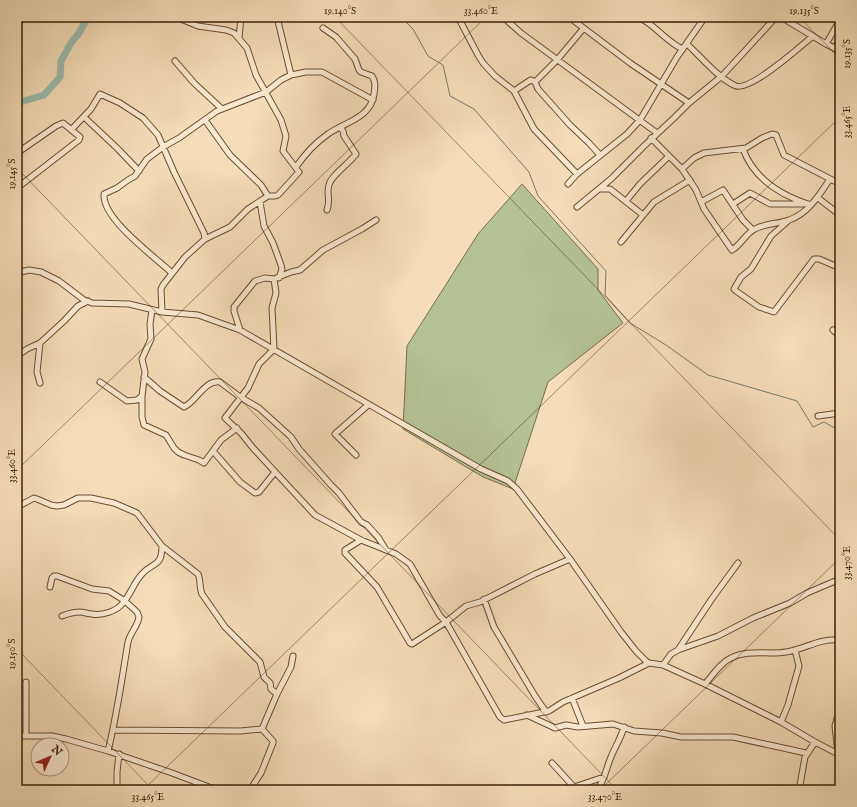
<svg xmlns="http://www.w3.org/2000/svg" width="857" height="807" font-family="'IM FELL English',serif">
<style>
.green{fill:#b5c293;stroke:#78704c}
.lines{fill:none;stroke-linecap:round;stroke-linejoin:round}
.stream{stroke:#757d6c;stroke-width:1}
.river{stroke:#9cbbb0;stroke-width:7}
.minor-casing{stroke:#694e32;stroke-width:7}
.minor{stroke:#f8e9d0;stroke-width:5}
.ticks{fill:none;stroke:#3b1f05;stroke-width:1;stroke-opacity:0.45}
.neatline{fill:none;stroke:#3b1f05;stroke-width:1.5}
.ticks-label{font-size:10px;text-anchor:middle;fill:#3b1f05}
</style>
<rect width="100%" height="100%" fill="#f4ddb7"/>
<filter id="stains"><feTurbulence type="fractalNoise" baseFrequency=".005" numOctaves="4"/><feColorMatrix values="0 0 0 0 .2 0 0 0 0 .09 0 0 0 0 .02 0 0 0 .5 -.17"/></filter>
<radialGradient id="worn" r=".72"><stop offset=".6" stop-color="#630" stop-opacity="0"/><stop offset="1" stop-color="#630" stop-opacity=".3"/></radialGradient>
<path class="green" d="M 522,184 L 598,269 L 598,290 L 623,323 L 548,382 L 513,489 L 483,477 L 403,429 L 407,346 L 478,234 Z"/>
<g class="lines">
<path class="stream" d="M 401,17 L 413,29 L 428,56 L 443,65 L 450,96 L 474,109 L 529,172 L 538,196 L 606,271 L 605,295 L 630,323 L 666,345 L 708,375 L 797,401 L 813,427 L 824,422 L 840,431"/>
<path class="river" d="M 17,103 L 44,95 L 60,77 L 61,61 L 71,43 L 79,33 L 88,17"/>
<defs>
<path id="minor" d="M 277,17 L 291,75
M 458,17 L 478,55 L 483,63 L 495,76 L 514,91 L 534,129 L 577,174
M 503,17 L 521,33 L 657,133
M 569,17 L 630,63 L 689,103
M 638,17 C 655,24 667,43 683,49
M 781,17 L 826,44 L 840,51
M 239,38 L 241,17
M 687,44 C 700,56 719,79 736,86 C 751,91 801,46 813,36
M 826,44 L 840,20
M 834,48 L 840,41
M 175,61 L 194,83 L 222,109
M 535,82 L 538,89 L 570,125 L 589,143 L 600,155
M 535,82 L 557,60 L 583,29
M 514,91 L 529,81 L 531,80 L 535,82
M 84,117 L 117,148 L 139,171
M 205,120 L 230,155 L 261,185 L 268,196
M 72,129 L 91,109 L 100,94 L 120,103 L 143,118 L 158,135 L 174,172 L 204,233 L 205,239
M 651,138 L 682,169 L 696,190 L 704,209 L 732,250 C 741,245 746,233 755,229 C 766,223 778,224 789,220 C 808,214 820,194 830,179
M 743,149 C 754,179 782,196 811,205
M 17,153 L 56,126 L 63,123 L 80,137 L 79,140 L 17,188
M 296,167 C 305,154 315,143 328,134 C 345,122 371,118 374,94 C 375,87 376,82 372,76 L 361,72 L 359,70 L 355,59 L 336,37 L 323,28
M 682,169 L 694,158 L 704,153 L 746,148 L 762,138 L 772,134 L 776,135 L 784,155 L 840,184
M 568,184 L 577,174 L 627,134 L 640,120 L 677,57 L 705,17
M 599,189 L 610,189 L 643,215
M 818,198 L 840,215
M 626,201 L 640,184 L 668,157
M 260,202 L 264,226 L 273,243 L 281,265 L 282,269 L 279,278
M 701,202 L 723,190 L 743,220 L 753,230
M 733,204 L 750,193 L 770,204 L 804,204
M 577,207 L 611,179 L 644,146 L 674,118 L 689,103 L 722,76 L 776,17
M 327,210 C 331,200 326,193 329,185 C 331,175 350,163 356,154 L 344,136 L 343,131 L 340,127
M 788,221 L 771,236 L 751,269 L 741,277 L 734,289 L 736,291 L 759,307 L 774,312 L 814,259 L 819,259 L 840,268
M 621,242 L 654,202 L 690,180
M 17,273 L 29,270 L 41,272 L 59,281 L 84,300 L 92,303 L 129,304 L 162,312 L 198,315 L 240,330 L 481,469 L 508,481 L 517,489 L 570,559 L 621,632 L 636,651 L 646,661 L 649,663 L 663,665 L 705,684 L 781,722 L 815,742 L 840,755
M 172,273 C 154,256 102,219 104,194 L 117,188 L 128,180 L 135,176 L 147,159 L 163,147 L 179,138 L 217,111 L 266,92 L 281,80 L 291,75 L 306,72 L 322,72 L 373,100
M 274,279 L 276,293 L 272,308 L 274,349 L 259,364 L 248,388 L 225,418 L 241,433 L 253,448 L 315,515 L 361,540 L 396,554 L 410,564 L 440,616 L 446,622 L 500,717 L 504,720 L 549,711 L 563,702 L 619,678 L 649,663
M 152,310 L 150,324 L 151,339 L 142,359 L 145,372 L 142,396 L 142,417 L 144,425 L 166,435 L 174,448 L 178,452 L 184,455 L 199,460 L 204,463 L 221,440 L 237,428
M 162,312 L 161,289 L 163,285 L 185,257 L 205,239 L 230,227 L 248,209 L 268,196 L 275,196 L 278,195 L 299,172 L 283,151 L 286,136 L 281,120 L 256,75 L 247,48 L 234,33 L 226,30 L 198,26 L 176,17
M 240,330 L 234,311 L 234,307 L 255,281 L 265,278 L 274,279 L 291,272 L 300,270 L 323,250 L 362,229 L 376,220
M 833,330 L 840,336
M 17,356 L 27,349 L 40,343 L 64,321 L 78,306 L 88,301
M 144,377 L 160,391 L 184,407 C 197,401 204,380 220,382 L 240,397 L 259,408 L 291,437 L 299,449 L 331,485 L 339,493 L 361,522 L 367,525 L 378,537 L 386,550
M 100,382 L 127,401 L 137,400 L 142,396
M 40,383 L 37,372 L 40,343
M 818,416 L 840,413
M 213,451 L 240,482 L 255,493 L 259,492 L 275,472
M 356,455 L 335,434 L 368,405
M 17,507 L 34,498 L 37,499 L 51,505 L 57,506 L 64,505 L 78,498 L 91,498 L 114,503 L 137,513 L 162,546 L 198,574 C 201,580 199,587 202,594 L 225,627 L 260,662 L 264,677 L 270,683 L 271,689 L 277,694
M 361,540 L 345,550 L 345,553 L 377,587 L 410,643 L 412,644 L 446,622 L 466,606 L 480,602 L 535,574 L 570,559
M 50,587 L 52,578 L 54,576 L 57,576 L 92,589 L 109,591 L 125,601 L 137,612 L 139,617 C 138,626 130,633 128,642 C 122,678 117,715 108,751
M 484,599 L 494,627 L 535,696 L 546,712
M 62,616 C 67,614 74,612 80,612 C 84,612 88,614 92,614 C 102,616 117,611 123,603 C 131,594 134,582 142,574 C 152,562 162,568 162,546
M 678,650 L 711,600 L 738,563
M 663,665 L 671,654 L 678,650 L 718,636 L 753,618 L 790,603 L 807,593 L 840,579
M 705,684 C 713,675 720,663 731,658 C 748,649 768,655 786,652 C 805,649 820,638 840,640
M 572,698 L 583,726
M 527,715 L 555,728 L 566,725 L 578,727 L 613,724 L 634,731 L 662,733 L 681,737 L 733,737 L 806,753
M 781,722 L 788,705 L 799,666 L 795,650
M 262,729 L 277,694 L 291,667 L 293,656
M 113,730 L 240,731 L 262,729 L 273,741 L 273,743 L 261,773 L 250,790
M 17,736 L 52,736 L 66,739 L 108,751 L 172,773 L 217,790
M 26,736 L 26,682
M 838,754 L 835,726 L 840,708
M 552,763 L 574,787 L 604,777
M 117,790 L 117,772 L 119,754
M 597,790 C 605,780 606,768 611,757 C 615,747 621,738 624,727
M 800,790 L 800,785 L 805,757 L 815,742"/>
</defs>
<use href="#minor" class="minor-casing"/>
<use href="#minor" class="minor"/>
</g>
<path class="ticks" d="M 335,17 L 840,540M 799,17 L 840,59M 17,29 L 29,17M 17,168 L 617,790M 17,470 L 486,17M 17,649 L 153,790M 143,790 L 840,117M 600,790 L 840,558"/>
<rect width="857" height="807" fill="none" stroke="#f4ddb7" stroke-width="44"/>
<g transform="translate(50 757) rotate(46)"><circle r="19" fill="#f8e9d0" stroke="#ac987f"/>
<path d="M0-3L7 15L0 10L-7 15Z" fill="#8f2418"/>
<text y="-6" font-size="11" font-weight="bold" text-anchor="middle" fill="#3b1f05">N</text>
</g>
<rect x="22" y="22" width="813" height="763" class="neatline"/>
<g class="ticks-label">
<text x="340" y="14">19.140°S</text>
<text x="481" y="14">33.460°E</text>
<text x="804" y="14">19.135°S</text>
<text transform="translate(846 54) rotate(-90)" y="4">19.135°S</text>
<text transform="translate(846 122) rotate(-90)" y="4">33.465°E</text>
<text transform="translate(11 174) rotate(-90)" y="4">19.145°S</text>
<text transform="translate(11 466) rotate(-90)" y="4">33.460°E</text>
<text transform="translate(846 563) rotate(-90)" y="4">33.470°E</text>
<text transform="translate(11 654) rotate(-90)" y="4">19.150°S</text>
<text x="148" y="800">33.465°E</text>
<text x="605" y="800">33.470°E</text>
</g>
<rect width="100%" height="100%" filter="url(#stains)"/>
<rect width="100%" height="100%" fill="url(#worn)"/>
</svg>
